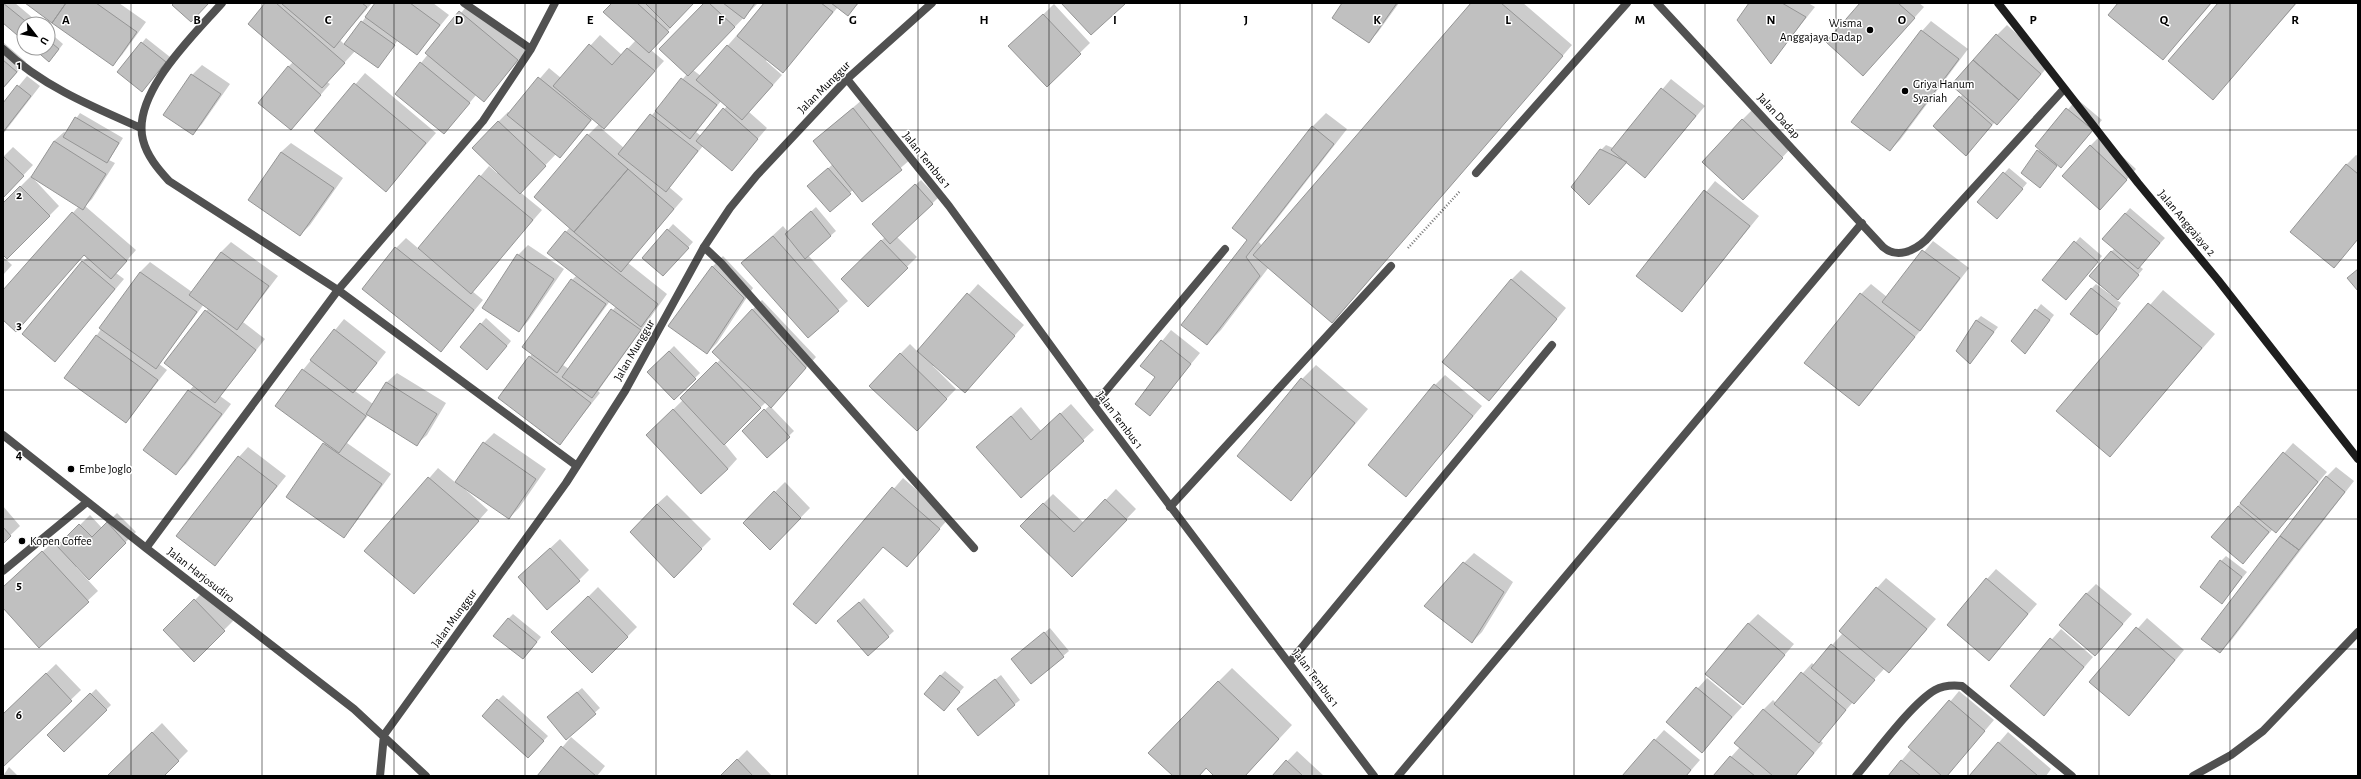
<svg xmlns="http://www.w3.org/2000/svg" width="2361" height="779" font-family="'Alegreya Sans',sans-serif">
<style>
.shadow{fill:#0003;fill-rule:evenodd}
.building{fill:#c0c0c0;stroke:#959595}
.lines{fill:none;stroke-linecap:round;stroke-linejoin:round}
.path{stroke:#737373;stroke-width:2.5;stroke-dasharray:1 2;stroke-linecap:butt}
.lane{stroke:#515151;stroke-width:8}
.street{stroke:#515151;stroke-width:8}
.secondary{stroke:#1e1e1e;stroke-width:8}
.grid{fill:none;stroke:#000;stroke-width:1;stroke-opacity:0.55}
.poi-dot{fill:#000;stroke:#fff;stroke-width:1.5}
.labels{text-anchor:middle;stroke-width:3;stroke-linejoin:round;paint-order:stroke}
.poi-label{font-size:12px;fill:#000;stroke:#fff;text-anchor:start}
.street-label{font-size:12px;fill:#000;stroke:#fff}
.grid-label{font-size:13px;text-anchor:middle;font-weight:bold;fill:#000;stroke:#fff;stroke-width:3;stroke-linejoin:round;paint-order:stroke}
</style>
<rect width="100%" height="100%" fill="#fff"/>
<path class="shadow" d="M 3,3 L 15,3 L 40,24 L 24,24 L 24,39 L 3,21 Z
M 26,3 L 119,3 L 146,22 L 122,55 L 112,65 Z
M 267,3 L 372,3 L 340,40 L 345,45 L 376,3 L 433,3 L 449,15 L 417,54 L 398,40 L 378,67 L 355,51 L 327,82 L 330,84 L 291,129 L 288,67 L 293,62 Z
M 469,3 L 527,50 L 484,100 L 477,94 L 444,133 L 421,63 Z
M 613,3 L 693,3 L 651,50 L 664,61 L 602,129 L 624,148 L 687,74 L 705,3 L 758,3 L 693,70 L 701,76 L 765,3 L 859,3 L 848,14 L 838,7 L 783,72 L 767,60 L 766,61 L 782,75 L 749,112 L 767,128 L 732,169 L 703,146 L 669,187 L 683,199 L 628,263 L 667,294 L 598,391 L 600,393 L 560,443 L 530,357 L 572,280 L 577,275 L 549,253 L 570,227 L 588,135 L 599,124 L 593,119 L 569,147 L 560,157 L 556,154 L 520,192 L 542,210 L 472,291 L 483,300 L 441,351 L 396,248 L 406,238 L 419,249 L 489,166 L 497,173 L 498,172 L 498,122 L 508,112 L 510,113 L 549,68 L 561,78 L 600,35 L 622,55 L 636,40 ZM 721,101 L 727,106 L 701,136 L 696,132 ZM 610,301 L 616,306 L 569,369 L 563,365 Z
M 1343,3 L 1399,3 L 1378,32 L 1369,42 Z
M 1472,3 L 1523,3 L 1572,45 L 1332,322 L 1269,267 L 1221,330 L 1207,344 L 1248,240 L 1312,127 L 1326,113 L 1347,129 L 1259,242 L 1262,246 Z
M 1750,3 L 1808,3 L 1815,7 L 1771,62 Z
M 1861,3 L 1919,3 L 1924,7 L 1863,75 Z
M 2119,3 L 2212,3 L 2163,59 Z
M 2219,3 L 2297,3 L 2213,98 Z
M 1054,4 L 1090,43 L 1047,85 L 1020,37 Z
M 1931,21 L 1968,49 L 1900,140 L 1890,150 L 1922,31 Z
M 2007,25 L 2050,64 L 2007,114 L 1997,124 L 1995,122 L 1966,155 L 1934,126 L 1963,94 L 1997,35 Z
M 48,31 L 63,44 L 54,56 L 34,48 L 48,48 Z
M 146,38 L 170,57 L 142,91 L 118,72 Z
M 3,42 L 26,62 L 3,89 Z
M 202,65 L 230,84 L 202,124 L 193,134 L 192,75 Z
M 365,73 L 436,133 L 386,191 L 316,131 Z
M 27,76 L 40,86 L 3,134 L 3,105 Z
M 1671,79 L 1705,106 L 1645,177 L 1627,162 L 1594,199 L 1601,150 L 1606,145 L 1613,148 Z
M 863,99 L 911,159 L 862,201 L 853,190 L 830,211 L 813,182 L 833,164 L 814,141 Z
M 2077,99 L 2102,120 L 2071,156 L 2061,166 L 2058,164 L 2045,182 L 2038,151 L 2040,149 L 2036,146 Z
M 1752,110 L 1792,147 L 1753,189 L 1742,120 Z
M 80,113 L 123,138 L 109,160 L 115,163 L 92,199 L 85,206 L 136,250 L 116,273 L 124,279 L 55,361 L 82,262 L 88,257 L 85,254 L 3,319 L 3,292 L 79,206 L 54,141 L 64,132 L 66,133 Z
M 2100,136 L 2136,169 L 2110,199 L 2090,146 Z
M 291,143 L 343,178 L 310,225 L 300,235 L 281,152 Z
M 13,147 L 33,165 L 3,197 L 3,157 Z
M 2356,155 L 2358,156 L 2358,239 L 2334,267 L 2346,165 Z
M 2009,168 L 2027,183 L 2002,213 L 1978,202 Z
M 31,176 L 59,206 L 7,258 L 3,253 L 3,204 Z
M 921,180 L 938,198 L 897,237 L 917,257 L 868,305 L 843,279 L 885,237 L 878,219 Z
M 1715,181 L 1759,216 L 1682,311 L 1638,276 Z
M 816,207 L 836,231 L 808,255 L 848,301 L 838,310 L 743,263 L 783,226 L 788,232 Z
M 2130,208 L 2165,238 L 2139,266 L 2143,269 L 2117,300 L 2121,303 L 2102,329 L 2091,289 L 2096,284 L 2111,295 L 2112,294 L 2111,252 L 2115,248 L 2104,239 Z
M 673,224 L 693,242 L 668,270 L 643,258 Z
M 2080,237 L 2102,256 L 2071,294 L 2044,280 Z
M 1933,241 L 1969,268 L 1929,320 L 1859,405 L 1861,294 L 1871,284 L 1887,297 Z
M 231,242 L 278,276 L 243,322 L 265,339 L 220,396 L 231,404 L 186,464 L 176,474 L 145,450 L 194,385 L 206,311 L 209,308 L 204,304 L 159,364 L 167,370 L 126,422 L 97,335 L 140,272 L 150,262 L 192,292 L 221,252 Z
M 528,245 L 564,269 L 528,321 L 519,331 L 518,255 Z
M 723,256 L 753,288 L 717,343 L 707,353 L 670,326 L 713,266 Z
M 3,257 L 12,265 L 3,275 Z
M 1521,270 L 1566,308 L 1489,400 L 1511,280 Z
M 978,284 L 1024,325 L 974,382 L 934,365 L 933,366 L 956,389 L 926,420 L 900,354 L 910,344 L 918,352 Z
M 2163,290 L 2215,334 L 2110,455 L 2058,411 Z
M 762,300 L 816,357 L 771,407 L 794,431 L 767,457 L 743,431 L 769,406 L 766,402 L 724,443 L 737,459 L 728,469 L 657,425 L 683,400 L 681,398 L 721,359 L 752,310 Z
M 2041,304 L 2054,315 L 2025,353 L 2013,341 Z
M 1981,316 L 1998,327 L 1970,363 L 1976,321 Z
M 486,318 L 511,341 L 492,364 L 461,347 Z
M 344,319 L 386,352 L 355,391 L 373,404 L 387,382 L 397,373 L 446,403 L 427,435 L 417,444 L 369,414 L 347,443 L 391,474 L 353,526 L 344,536 L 324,444 L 326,442 L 303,370 Z
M 1171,330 L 1200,353 L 1150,414 L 1157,377 L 1142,366 Z
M 674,346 L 700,373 L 674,399 L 648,372 Z
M 1316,365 L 1368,409 L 1291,500 L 1302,379 Z
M 1445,375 L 1482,406 L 1406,496 L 1435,385 Z
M 1071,404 L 1094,430 L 1021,497 L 987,437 L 1021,407 L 1041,431 Z
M 494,433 L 546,469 L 519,508 L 509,518 L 458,483 L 488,510 L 414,593 L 366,551 L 438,468 L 456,483 L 484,443 Z
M 2293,443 L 2327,472 L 2285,522 L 2276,532 L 2273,529 L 2243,562 L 2238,506 Z
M 248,447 L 286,476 L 215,564 L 239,457 Z
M 2336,467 L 2354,481 L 2230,642 L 2220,652 L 2326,477 Z
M 903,478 L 949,518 L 916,556 L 883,546 L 816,622 L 795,604 Z
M 785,482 L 810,508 L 770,549 L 744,523 Z
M 1116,489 L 1136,509 L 1082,566 L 1021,526 L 1053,494 L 1084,523 Z
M 667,495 L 711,539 L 674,576 L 657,504 Z
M 3,506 L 20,526 L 3,542 Z
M 117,513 L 136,532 L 89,578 L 78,566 L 76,567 L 98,591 L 39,646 L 3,607 L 3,587 L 53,542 L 58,547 L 90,515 L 102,528 Z
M 560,539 L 589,570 L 579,580 L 530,567 Z
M 1474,553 L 1513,582 L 1482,632 L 1472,642 L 1464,563 Z
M 2226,556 L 2247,572 L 2222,603 L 2221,561 Z
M 1996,569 L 2037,604 L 1989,659 L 1987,579 Z
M 1886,578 L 1936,619 L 1899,662 L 1889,672 L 1885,668 L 1853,702 L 1820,740 L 1823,743 L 1795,776 L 1714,776 L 1740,747 L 1763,710 L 1773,700 L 1776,703 L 1812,663 L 1814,665 L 1843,633 L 1877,588 Z
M 2096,584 L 2132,614 L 2095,655 L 2086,594 Z
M 598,587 L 637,627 L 592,672 L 553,632 Z
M 205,590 L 234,620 L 194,660 L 165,630 Z
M 864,598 L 894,631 L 868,655 L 844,617 Z
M 513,614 L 541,637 L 528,653 L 508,619 Z
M 1758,614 L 1794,644 L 1743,704 L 1748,624 Z
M 2147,618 L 2184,650 L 2138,705 L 2091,682 Z
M 1050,628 L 1069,651 L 1031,683 L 1018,655 Z
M 2061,629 L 2093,657 L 2044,714 L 2011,686 Z
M 56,664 L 81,690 L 3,765 L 3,715 Z
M 1232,668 L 1292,725 L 1245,776 L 1216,776 L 1207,768 L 1199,776 L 1174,776 L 1218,682 Z
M 945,671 L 964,687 L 944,710 L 940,676 Z
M 1001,675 L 1020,700 L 978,734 L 963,705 Z
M 1707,678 L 1742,707 L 1702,751 L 1667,722 Z
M 582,688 L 600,708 L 566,738 L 553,712 Z
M 96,689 L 111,705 L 64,751 L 48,735 Z
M 1959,691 L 1994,720 L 1946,776 L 1889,776 Z
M 503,695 L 548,736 L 533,752 L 498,700 Z
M 162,723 L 188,751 L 163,776 L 108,776 Z
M 1664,730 L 1700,760 L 1686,776 L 1623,776 Z
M 2008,732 L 2051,769 L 2046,776 L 1970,776 Z
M 571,737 L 605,766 L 597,776 L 538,776 Z
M 747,750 L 772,776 L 721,776 Z
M 1297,751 L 1324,776 L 1273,776 Z
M 9,767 L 18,776 L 3,776 Z"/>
<path class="building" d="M 3,3 L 29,24 L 24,24 L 24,41 L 3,23 Z
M 25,3 L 66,3 L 52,23 Z
M 66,3 L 96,3 L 137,32 L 113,66 L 52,23 Z
M 174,3 L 209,3 L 191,22 L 172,5 Z
M 265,3 L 276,3 L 345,63 L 322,88 L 248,24 Z
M 283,3 L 362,3 L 367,7 L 334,48 L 282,4 Z
M 375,3 L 410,3 L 440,25 L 417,55 L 365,17 Z
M 612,3 L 637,3 L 669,32 L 649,53 L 603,12 Z
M 645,3 L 694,3 L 670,28 Z
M 704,3 L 709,3 L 735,27 L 688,76 L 659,49 Z
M 723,3 L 755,3 L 744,19 Z
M 764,3 L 821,3 L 833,12 L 783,73 L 737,36 Z
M 831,3 L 858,3 L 848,16 Z
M 1061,3 L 1124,3 L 1125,4 L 1091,35 Z
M 1342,3 L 1397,3 L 1369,43 L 1332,18 Z
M 1471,3 L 1501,3 L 1563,56 L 1332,323 L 1253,255 Z
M 1749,3 L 1782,3 L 1806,17 L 1771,64 L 1737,20 Z
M 1860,3 L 1898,3 L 1915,18 L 1863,76 L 1826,42 Z
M 2118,3 L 2211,3 L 2163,60 L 2108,15 Z
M 2218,3 L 2296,3 L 2213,100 L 2168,61 Z
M 459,11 L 518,60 L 484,102 L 425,53 Z
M 1043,14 L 1081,54 L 1047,87 L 1008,46 Z
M 361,21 L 395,45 L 378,68 L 344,44 Z
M 1921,30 L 1959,59 L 1890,151 L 1851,122 Z
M 1996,34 L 2041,74 L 2019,100 L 1973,60 Z
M 48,40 L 59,49 L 49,62 L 33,48 L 48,48 Z
M 141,42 L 166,62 L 142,92 L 117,72 Z
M 589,44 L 612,65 L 627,48 L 655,71 L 604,129 L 553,86 Z
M 727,45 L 773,85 L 742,120 L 696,80 Z
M 3,60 L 17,72 L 3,88 Z
M 1973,60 L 2019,100 L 1997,125 L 1951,85 Z
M 420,62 L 470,103 L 444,134 L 395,94 Z
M 288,66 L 321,95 L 291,130 L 258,103 Z
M 191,74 L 221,94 L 193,135 L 163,115 Z
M 538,77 L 591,120 L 560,158 L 507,115 Z
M 681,78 L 717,105 L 690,139 L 655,111 Z
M 354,83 L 426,143 L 386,192 L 314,131 Z
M 17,85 L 31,96 L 3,132 L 3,103 Z
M 1661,88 L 1696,116 L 1645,178 L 1611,150 Z
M 1959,96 L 1992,125 L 1966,156 L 1933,126 Z
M 723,108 L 758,139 L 732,171 L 696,141 Z
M 853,108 L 902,170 L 862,202 L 813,141 Z
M 2066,108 L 2093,130 L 2061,168 L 2035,146 Z
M 650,114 L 698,151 L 666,192 L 618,154 Z
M 75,117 L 119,143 L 107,163 L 63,137 Z
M 1742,119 L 1783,158 L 1743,200 L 1702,162 Z
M 498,121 L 546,166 L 520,194 L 472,148 Z
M 1312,126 L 1334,144 L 1246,257 L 1260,276 L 1207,345 L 1181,325 L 1247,240 L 1232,228 Z
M 587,134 L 628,169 L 574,232 L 534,197 Z
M 54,141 L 106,174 L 83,210 L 31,177 Z
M 2090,145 L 2127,180 L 2100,210 L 2062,176 Z
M 1600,149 L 1627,162 L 1589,205 L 1571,187 Z
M 2037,150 L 2057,166 L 2040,188 L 2021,173 Z
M 281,152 L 334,188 L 300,236 L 248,200 Z
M 3,156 L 24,176 L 3,198 Z
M 2346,164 L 2358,174 L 2358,239 L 2334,268 L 2290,232 Z
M 828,168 L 851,194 L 830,212 L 807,186 Z
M 628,169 L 674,209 L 621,272 L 574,232 Z
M 2003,172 L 2023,189 L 1997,219 L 1977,202 Z
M 479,175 L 533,220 L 471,294 L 418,248 Z
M 915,184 L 933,204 L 890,244 L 872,224 Z
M 20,186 L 50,216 L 7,259 L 3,255 L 3,203 Z
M 1704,190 L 1750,226 L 1682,312 L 1636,276 Z
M 811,211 L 831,236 L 805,259 L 785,234 Z
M 72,212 L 127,261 L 111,279 L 84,255 L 16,332 L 3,320 L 3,290 Z
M 2125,213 L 2160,243 L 2138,269 L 2102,239 Z
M 667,229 L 689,248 L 663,276 L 642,258 Z
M 565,231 L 658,304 L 641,327 L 547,253 Z
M 773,236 L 839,311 L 808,338 L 741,263 Z
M 881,240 L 908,268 L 868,307 L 841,279 Z
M 2074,241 L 2098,262 L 2066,300 L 2042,280 Z
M 395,247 L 474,310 L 441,352 L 362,289 Z
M 1922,250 L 1960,278 L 1920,331 L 1882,302 Z
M 2111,251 L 2139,275 L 2118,300 L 2089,276 Z
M 221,252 L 269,286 L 237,330 L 189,295 Z
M 517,254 L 554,279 L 519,332 L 482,308 Z
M 82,261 L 115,289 L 55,362 L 22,334 Z
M 712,266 L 744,298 L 707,354 L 668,326 Z
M 2358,269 L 2358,291 L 2347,278 Z
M 140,272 L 197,312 L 156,369 L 99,328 Z
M 571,279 L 606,304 L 557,373 L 522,347 Z
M 1511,279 L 1557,319 L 1489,401 L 1442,362 Z
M 2091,288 L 2117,309 L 2097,335 L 2070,314 Z
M 967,293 L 1015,336 L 965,393 L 917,351 Z
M 1860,293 L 1915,337 L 1859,406 L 1804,363 Z
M 2148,303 L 2202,348 L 2110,457 L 2056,411 Z
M 611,309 L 641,330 L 592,398 L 562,377 Z
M 752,309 L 806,368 L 771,408 L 712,352 Z
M 2035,309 L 2050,320 L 2025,354 L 2011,341 Z
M 205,310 L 256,350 L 215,403 L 164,363 Z
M 1976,320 L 1994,332 L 1970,364 L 1956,351 Z
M 480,323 L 507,346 L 487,370 L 460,347 Z
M 334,329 L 377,363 L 353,393 L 310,360 Z
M 96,335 L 158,380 L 126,423 L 64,378 Z
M 1161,340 L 1191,364 L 1150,416 L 1135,404 L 1155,377 L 1140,366 Z
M 669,351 L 696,379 L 674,400 L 647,372 Z
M 900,353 L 947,399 L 917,431 L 869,386 Z
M 529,356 L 591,403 L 560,445 L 498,398 Z
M 716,362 L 761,408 L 724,445 L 680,398 Z
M 302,369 L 366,416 L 339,453 L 275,406 Z
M 1301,378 L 1355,423 L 1291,501 L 1237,456 Z
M 386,382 L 437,414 L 417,446 L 366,414 Z
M 1434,384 L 1473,416 L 1406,497 L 1368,465 Z
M 188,390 L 222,414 L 176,475 L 143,450 Z
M 673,409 L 728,469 L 701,494 L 646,435 Z
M 764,409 L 790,437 L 767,458 L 742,431 Z
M 1060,413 L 1084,441 L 1021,498 L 976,447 L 1011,416 L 1031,440 Z
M 483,442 L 536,479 L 509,519 L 455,482 Z
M 323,443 L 382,484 L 344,538 L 286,497 Z
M 2283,452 L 2318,482 L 2276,533 L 2240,503 Z
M 238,456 L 277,486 L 215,566 L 176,536 Z
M 2326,476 L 2345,492 L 2299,550 L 2280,536 Z
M 428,477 L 479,521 L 414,594 L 364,551 Z
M 892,487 L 940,529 L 907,567 L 883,547 L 816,624 L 793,604 Z
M 774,491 L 801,518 L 770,550 L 743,523 Z
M 1105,499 L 1127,520 L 1072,577 L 1020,526 L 1043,503 L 1074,532 Z
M 657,504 L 702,549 L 674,578 L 630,532 Z
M 2238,506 L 2269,532 L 2243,564 L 2211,537 Z
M 107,522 L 126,543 L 89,580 L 57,546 L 79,524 L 92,537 Z
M 3,527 L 11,536 L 3,544 Z
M 2280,536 L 2299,550 L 2220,653 L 2201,639 Z
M 550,548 L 580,581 L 547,610 L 518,577 Z
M 42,551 L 89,602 L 39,648 L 3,608 L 3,587 Z
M 2220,560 L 2242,577 L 2222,604 L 2200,587 Z
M 1463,562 L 1504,592 L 1472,643 L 1424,606 Z
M 1986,578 L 2028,614 L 1989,661 L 1947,625 Z
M 1876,587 L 1927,629 L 1889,673 L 1839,631 Z
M 2086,593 L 2123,624 L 2095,656 L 2059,625 Z
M 588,596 L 628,637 L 592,673 L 551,632 Z
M 194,599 L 225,631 L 194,662 L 163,630 Z
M 859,602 L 889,637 L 868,656 L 837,621 Z
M 508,618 L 537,642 L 523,659 L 493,636 Z
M 1748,623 L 1785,655 L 1743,705 L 1705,674 Z
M 2136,627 L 2175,660 L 2129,716 L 2089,682 Z
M 1044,632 L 1064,657 L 1031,684 L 1011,659 Z
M 2050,638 L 2084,667 L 2044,716 L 2010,686 Z
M 1831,644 L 1875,680 L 1854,704 L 1811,668 Z
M 1801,672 L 1846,710 L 1819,743 L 1774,704 Z
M 46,673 L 72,701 L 3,767 L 3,714 Z
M 940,675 L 960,692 L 944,711 L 924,694 Z
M 995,679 L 1015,705 L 978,736 L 957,709 Z
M 1218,681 L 1279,739 L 1245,776 L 1214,776 L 1206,768 L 1199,776 L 1173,776 L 1148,753 Z
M 1696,687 L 1732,717 L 1702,753 L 1666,722 Z
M 577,692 L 596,714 L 566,740 L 547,717 Z
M 90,693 L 107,710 L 64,752 L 47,735 Z
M 497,699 L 544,741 L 528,758 L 482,716 Z
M 1949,700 L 1985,731 L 1947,776 L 1942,776 L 1908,747 Z
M 1763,709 L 1814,753 L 1795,776 L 1773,776 L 1734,743 Z
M 152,732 L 179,761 L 164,776 L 107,776 Z
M 1654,739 L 1691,770 L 1686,776 L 1622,776 Z
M 1998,742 L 2038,776 L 1969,776 Z
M 561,746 L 596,776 L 537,776 Z
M 1730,756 L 1755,776 L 1713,776 Z
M 737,759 L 753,776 L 720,776 Z
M 1286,760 L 1303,776 L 1272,776 Z
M 1901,760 L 1921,776 L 1888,776 Z"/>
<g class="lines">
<path class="path" d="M 1408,248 L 1460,191"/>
<path class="lane" d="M 1476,173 L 1627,3
M 704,247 L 721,263 L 974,548
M 1170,507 L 1391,266"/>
<path class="street" d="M 222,3 C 194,35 131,94 143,140 C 147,156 158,169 169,181 L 338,290 L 577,466
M 464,3 L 531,49
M 1657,3 L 1883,247 C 1897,259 1914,251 1926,240 L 2064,89
M 3,49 C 42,86 93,107 141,128
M 847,79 L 949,206 L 1094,405 L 1374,776
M 1094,405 L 1225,249
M 3,435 L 146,548 L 354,709 L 426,776
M 146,548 L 338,290 L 483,121 L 531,49 L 555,3
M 3,571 L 87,502
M 1289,663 L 1552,345
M 384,735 L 566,483 L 625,391 L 704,247 L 730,208 L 757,175 L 847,79 L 932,3
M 380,776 L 384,735
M 1398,776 L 1862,223
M 1856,776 C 1876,753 1911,704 1935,690 C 1944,685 1953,685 1962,686 L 2072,776
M 2193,776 L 2231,755 L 2263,731 L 2358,632"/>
<path class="secondary" d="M 1998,3 L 2138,183 L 2218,280 L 2358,459"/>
</g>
<path class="grid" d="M 131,3 L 131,776M 262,3 L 262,776M 394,3 L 394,776M 525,3 L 525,776M 656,3 L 656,776M 787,3 L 787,776M 918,3 L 918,776M 1049,3 L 1049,776M 1180,3 L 1180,776M 1312,3 L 1312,776M 1443,3 L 1443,776M 1574,3 L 1574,776M 1705,3 L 1705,776M 1836,3 L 1836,776M 1968,3 L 1968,776M 2099,3 L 2099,776M 2230,3 L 2230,776M 3,130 L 2358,130M 3,260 L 2358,260M 3,390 L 2358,390M 3,519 L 2358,519M 3,649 L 2358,649"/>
<g class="poi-dot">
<circle cx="1870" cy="30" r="4"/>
<circle cx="1905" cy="91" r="4"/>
<circle cx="71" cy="469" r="4"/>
<circle cx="22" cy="541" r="4"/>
</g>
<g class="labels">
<g class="poi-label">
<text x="1862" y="27" text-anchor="end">Wisma<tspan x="1862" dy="14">Anggajaya Dadap</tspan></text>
<text x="1913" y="88">Griya Hanum<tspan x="1913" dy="14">Syariah</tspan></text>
<text x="79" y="473">Embe Joglo</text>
<text x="30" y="545">Kopen Coffee</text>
</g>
<g class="street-label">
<text transform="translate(824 87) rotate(-45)" y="4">Jalan Munggur</text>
<text transform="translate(1779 116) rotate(47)" y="4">Jalan Dadap</text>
<text transform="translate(927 160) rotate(51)" y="4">Jalan Tembus 1</text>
<text transform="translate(2187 223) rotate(50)" y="4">Jalan Anggajaya 2</text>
<text transform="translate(634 350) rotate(-60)" y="4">Jalan Munggur</text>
<text transform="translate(1120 420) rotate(53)" y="4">Jalan Tembus 1</text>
<text transform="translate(201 575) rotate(38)" y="4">Jalan Harjosudiro</text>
<text transform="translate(454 618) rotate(-54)" y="4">Jalan Munggur</text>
<text transform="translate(1316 678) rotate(53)" y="4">Jalan Tembus 1</text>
</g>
</g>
<g class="grid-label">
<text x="66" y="24">A</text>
<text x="197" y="24">B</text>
<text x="328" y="24">C</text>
<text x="459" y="24">D</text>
<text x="590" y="24">E</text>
<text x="721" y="24">F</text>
<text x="853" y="24">G</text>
<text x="984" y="24">H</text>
<text x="1115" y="24">I</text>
<text x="1246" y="24">J</text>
<text x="1377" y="24">K</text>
<text x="1508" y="24">L</text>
<text x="1640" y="24">M</text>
<text x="1771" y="24">N</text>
<text x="1902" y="24">O</text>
<text x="2033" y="24">P</text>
<text x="2164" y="24">Q</text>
<text x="2295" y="24">R</text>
<text x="19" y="69">1</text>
<text x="19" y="199">2</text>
<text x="19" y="329">3</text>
<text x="19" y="459">4</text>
<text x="19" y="589">5</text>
<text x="19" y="719">6</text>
</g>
<rect width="2361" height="779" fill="none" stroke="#000000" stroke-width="8"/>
<g transform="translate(36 36) rotate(121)"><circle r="19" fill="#ffffff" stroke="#999999"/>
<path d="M0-3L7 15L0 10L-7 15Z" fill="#000000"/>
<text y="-6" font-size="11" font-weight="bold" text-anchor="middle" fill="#000000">U</text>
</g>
</svg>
